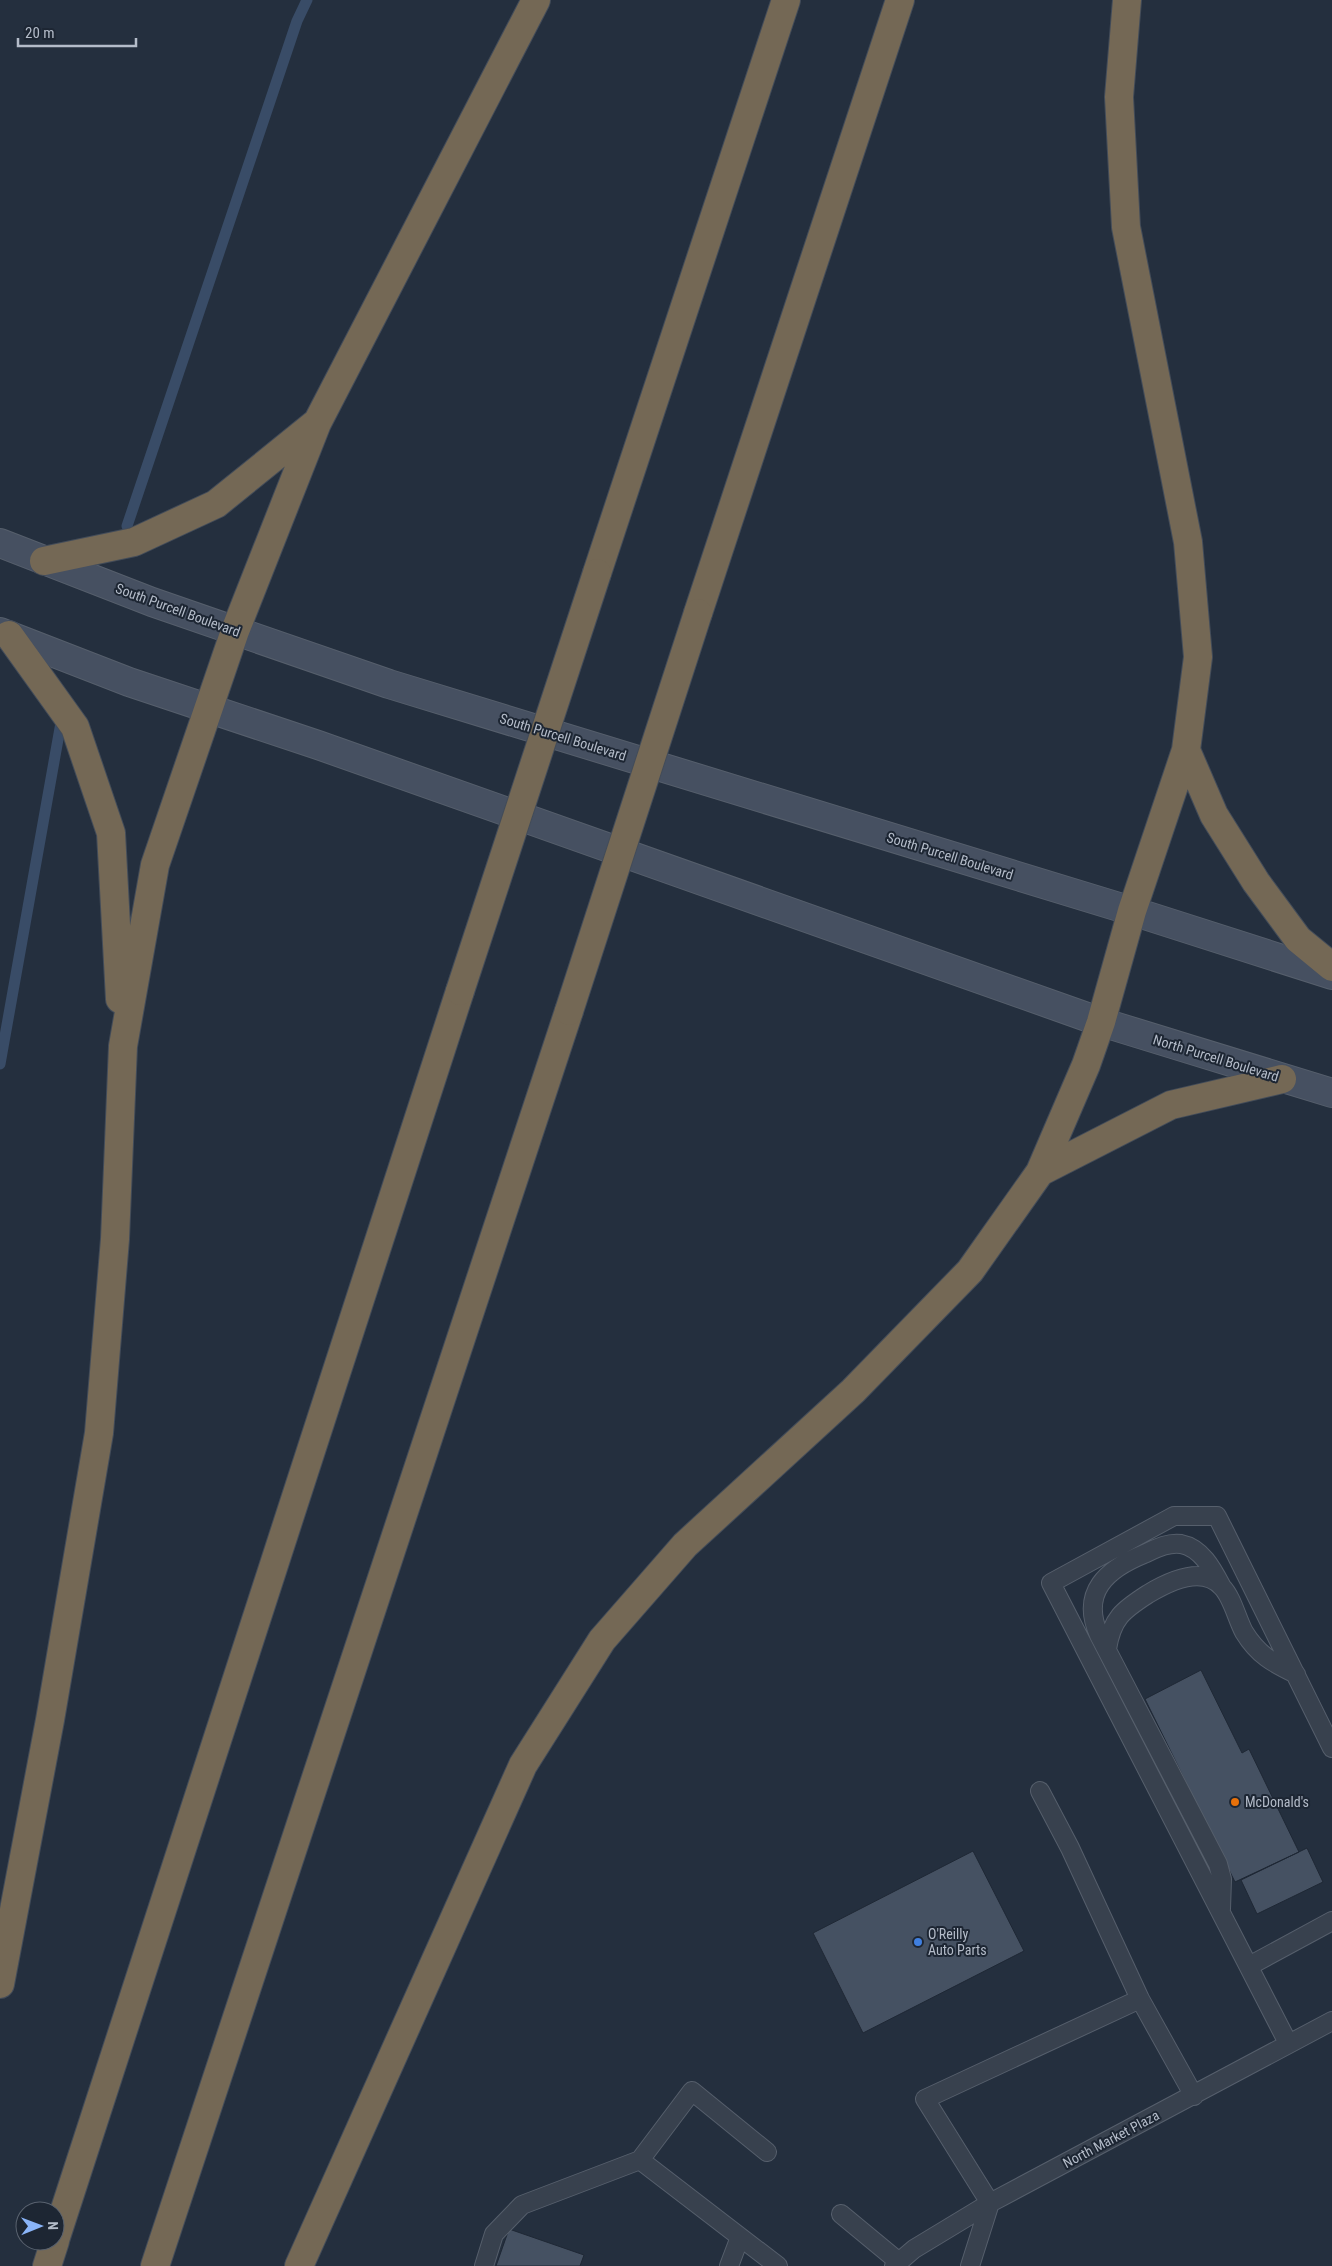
<svg xmlns="http://www.w3.org/2000/svg" width="1332" height="2266" font-family="'Roboto Condensed',sans-serif">
<style>
.lines{fill:none;stroke-linecap:round;stroke-linejoin:round}
.stream{stroke:#394c67;stroke-width:11}
.building{fill:#455162;stroke:#1f2835}
.lane-casing{stroke:#565f6c;stroke-width:20}
.secondary-casing{stroke:#565f6c;stroke-width:30}
.highway-casing{stroke:#434c59;stroke-width:30}
.lane{stroke:#38414e;stroke-width:18}
.secondary{stroke:#465061;stroke-width:28}
.highway{stroke:#746855;stroke-width:28}
.highway-bridge-casing{stroke:#434c59;stroke-width:30;stroke-linecap:butt}
.highway-bridge{stroke:#746855;stroke-width:28}
.food-dot{fill:#e8710a;stroke:#1d2633;stroke-width:2}
.shop-dot{fill:#3f7fe0;stroke:#1d2633;stroke-width:2}
.labels{text-anchor:middle;stroke-width:4;stroke-linejoin:round;paint-order:stroke}
.street-label{font-size:14px;fill:#b4bcc9;stroke:#1d2633}
.poi-label{font-size:14px;fill:#b4bcc9;stroke:#1d2633;text-anchor:start}
</style>
<rect width="100%" height="100%" fill="#242f3e"/>
<g class="lines">
<path class="stream" d="M 127,526 L 297,21 L 307,0
M 0,1064 L 62,717"/>
</g>
<path class="building" d="M 1201,1670 L 1242,1753 L 1249,1749 L 1299,1852 L 1235,1882 L 1145,1699 Z
M 1307,1848 L 1323,1882 L 1257,1914 L 1241,1880 Z
M 973,1851 L 1024,1951 L 863,2033 L 813,1933 Z
M 509,2229 L 584,2255 L 580,2266 L 496,2266 Z"/>
<g class="lines">
<defs>
<path id="lane" d="M 1107,1649 C 1112,1618 1123,1610 1148,1594 C 1168,1582 1203,1565 1222,1587 C 1232,1597 1237,1619 1244,1632 C 1258,1655 1273,1663 1296,1674
M 1040,1791 L 1070,1848 L 1140,1999 L 1194,2096
M 1221,1909 L 1222,1879 L 1218,1864 L 1099,1635 C 1080,1592 1107,1569 1144,1554 C 1155,1549 1168,1542 1181,1544 C 1202,1548 1213,1570 1222,1587
M 1249,1966 L 1332,1921
M 1288,2043 L 1051,1583 L 1174,1516 L 1217,1516 L 1332,1748
M 767,2152 L 692,2091 L 640,2160 L 778,2266
M 841,2214 L 899,2262
M 484,2266 L 494,2234 L 522,2205 L 640,2160
M 729,2266 L 740,2237
M 894,2266 L 914,2249 L 990,2203 L 1332,2021
M 970,2266 L 990,2203 L 925,2099 L 1140,1999"/>
<path id="secondary" d="M 0,543 L 152,602 L 389,684 L 1132,911 L 1332,975
M 0,632 L 129,682 L 318,745 L 1101,1022 L 1332,1093"/>
<path id="highway" d="M 44,561 L 134,542 L 216,504 L 315,424
M 597,573 L 786,0
M 698,613 L 900,0
M 9,635 L 75,727 L 111,833 L 120,999
M 1186,750 L 1214,815 L 1256,882 L 1298,939 L 1332,967
M 1040,1172 L 1171,1105 L 1282,1079
M 0,1984 L 50,1720 L 99,1433 L 115,1239 L 123,1046 L 155,865 L 235,631 L 317,423 L 536,0
M 55,2240 L 460,991
M 47,2266 L 55,2241
M 155,2266 L 569,1011
M 299,2266 L 523,1765 L 602,1640 L 685,1545 L 853,1391 L 970,1271 L 1040,1172 L 1086,1065 L 1101,1022 L 1132,911 L 1186,750 L 1198,657 L 1188,542 L 1126,227 L 1119,97 L 1127,0"/>
</defs>
<use href="#lane" class="lane-casing"/>
<use href="#secondary" class="secondary-casing"/>
<use href="#highway" class="highway-casing"/>
<use href="#lane" class="lane"/>
<use href="#secondary" class="secondary"/>
<use href="#highway" class="highway"/>
<defs>
<path id="highway-bridge" d="M 460,991 L 597,573
M 569,1011 L 698,613"/>
</defs>
<use href="#highway-bridge" class="highway-bridge-casing"/>
<use href="#highway-bridge" class="highway-bridge"/>
</g>
<circle class="food-dot" cx="1235" cy="1802" r="5"/>
<circle class="shop-dot" cx="918" cy="1942" r="5"/>
<g class="labels">
<g class="street-label">
<text transform="translate(178 610) rotate(20)" y="5">South Purcell Boulevard</text>
<text transform="translate(563 737) rotate(17)" y="5">South Purcell Boulevard</text>
<text transform="translate(950 856) rotate(17)" y="5">South Purcell Boulevard</text>
<text transform="translate(1216 1058) rotate(17)" y="5">North Purcell Boulevard</text>
<text transform="translate(1111 2139) rotate(-28)" y="5">North Market Plaza</text>
</g>
<g class="poi-label">
<text x="1245" y="1807">McDonald's</text>
<text x="928" y="1939">O'Reilly<tspan x="928" dy="16">Auto Parts</tspan></text>
</g>
</g>
<g transform="translate(40 2226) rotate(89)"><circle r="24" fill="#1d2633" stroke="#59626f"/>
<path d="M0-4L9 19L0 12L-9 19Z" fill="#8ab4f8"/>
<text y="-8" font-size="14" font-weight="bold" text-anchor="middle" fill="#b4bcc9">N</text>
</g>
<path d="M18 38v8h118v-8" fill="none" stroke="#b4bcc9" stroke-width="2.5"/>
<text x="25" y="38" font-size="15" fill="#b4bcc9" stroke="#1d2633" stroke-width="4" paint-order="stroke">20 m</text>
</svg>
